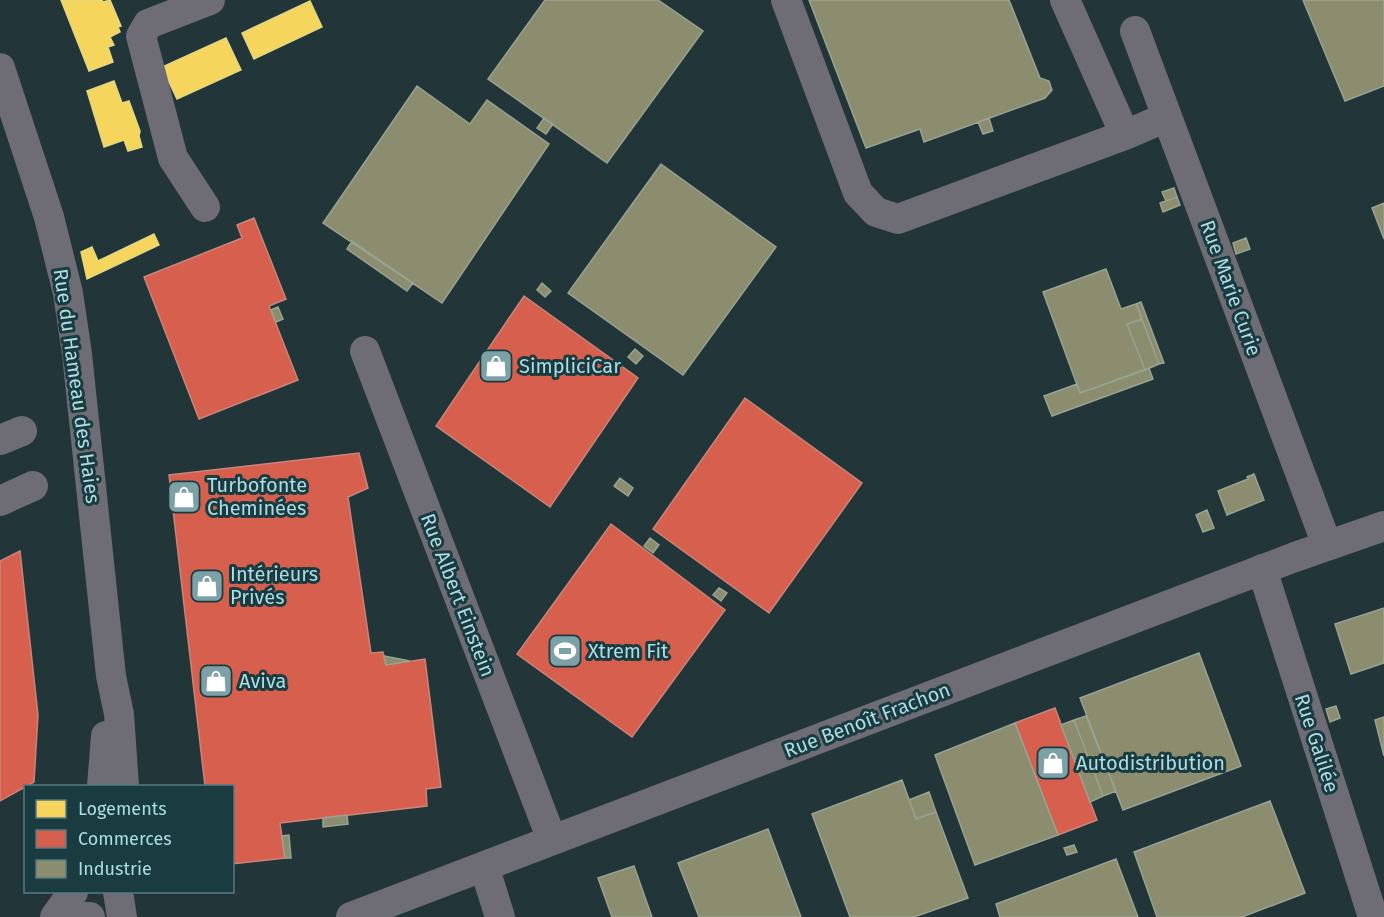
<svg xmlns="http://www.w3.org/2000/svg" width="1384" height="917" font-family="'Fira Sans',sans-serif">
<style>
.homes{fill:#f6d55c;stroke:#e0d785;stroke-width:1.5}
.shops{fill:#d6604d;stroke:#ca857a;stroke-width:1.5}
.industry{fill:#8c8c6e;stroke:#96a491;stroke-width:1.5}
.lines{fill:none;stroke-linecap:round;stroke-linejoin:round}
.minor{stroke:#6e6c74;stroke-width:30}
.labels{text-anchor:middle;stroke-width:6;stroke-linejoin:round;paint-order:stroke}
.street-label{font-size:20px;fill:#addce4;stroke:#1a3b40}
.poi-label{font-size:20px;fill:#addce4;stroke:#1a3b40;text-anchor:start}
</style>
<rect width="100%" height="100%" fill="#223538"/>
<path class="homes" d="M 61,0 L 102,0 L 103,2 L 110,0 L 121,26 L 118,27 L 120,32 L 110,37 L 114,45 L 108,47 L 113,62 L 89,71 Z
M 310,1 L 322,27 L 254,59 L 242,33 Z
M 226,38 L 241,70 L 177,99 L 162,67 Z
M 114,81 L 122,103 L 129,101 L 140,131 L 139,136 L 142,147 L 128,151 L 124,140 L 104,147 L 87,91 Z
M 154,234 L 159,245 L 87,279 L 81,252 L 92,247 L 98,261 Z"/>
<path class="shops" d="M 254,218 L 286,299 L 269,306 L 298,380 L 199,419 L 144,277 L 242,238 L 237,225 Z
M 524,296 L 638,378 L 550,507 L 436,426 Z
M 745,398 L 862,483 L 769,613 L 653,529 Z
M 359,453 L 368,488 L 348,497 L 371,653 L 383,652 L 386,665 L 425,659 L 441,787 L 426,789 L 427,806 L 280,823 L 285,858 L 232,864 L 232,786 L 205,786 L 169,475 Z
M 611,524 L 725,610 L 632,737 L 517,654 Z
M 20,551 L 38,715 L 34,782 L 0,801 L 0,561 Z
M 1055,708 L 1097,820 L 1058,835 L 1015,723 Z"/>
<path class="industry" d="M 545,0 L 658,0 L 703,31 L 607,163 L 488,79 Z
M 809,0 L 1009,0 L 1040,78 L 1049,81 L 1052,90 L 1045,98 L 924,142 L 920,129 L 866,148 Z
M 1303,0 L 1384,0 L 1384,86 L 1345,101 Z
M 417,86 L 470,124 L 487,100 L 549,144 L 442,303 L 323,223 Z
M 544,118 L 553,124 L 546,134 L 537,128 Z
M 989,118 L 993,131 L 983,134 L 978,122 Z
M 661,164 L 776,247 L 683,375 L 568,293 Z
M 1174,188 L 1177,197 L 1166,201 L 1162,192 Z
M 1177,197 L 1180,205 L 1163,212 L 1160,203 Z
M 1384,203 L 1384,239 L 1372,208 Z
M 1246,238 L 1250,249 L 1236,254 L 1233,243 Z
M 352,241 L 413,283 L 407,291 L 347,249 Z
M 1106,269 L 1121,309 L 1136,304 L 1142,319 L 1127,324 L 1145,370 L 1080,393 L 1043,292 Z
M 542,283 L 551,291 L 545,297 L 537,290 Z
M 1141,302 L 1164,363 L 1159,364 L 1136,304 Z
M 278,307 L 283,319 L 276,322 L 271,310 Z
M 1142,319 L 1159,364 L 1145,370 L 1127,324 Z
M 635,349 L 643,356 L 636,364 L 628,357 Z
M 1149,368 L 1153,379 L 1052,416 L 1044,396 L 1077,384 L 1080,393 Z
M 1254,474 L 1264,500 L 1227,515 L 1218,491 L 1248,479 L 1247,477 Z
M 620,478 L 633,488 L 628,496 L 614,486 Z
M 1207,510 L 1214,528 L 1203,532 L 1196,515 Z
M 650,538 L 659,545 L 653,553 L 644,546 Z
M 719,588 L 727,593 L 721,601 L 713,595 Z
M 1384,608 L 1384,663 L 1351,674 L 1335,624 Z
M 1199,653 L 1241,766 L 1123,810 L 1080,698 Z
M 384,656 L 410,661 L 386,665 Z
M 1336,706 L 1340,718 L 1330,722 L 1326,709 Z
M 1086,716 L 1116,791 L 1103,796 L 1074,720 Z
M 1384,717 L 1384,756 L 1375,720 Z
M 1074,720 L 1103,796 L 1090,802 L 1061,725 Z
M 1015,723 L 1058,835 L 975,865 L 935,755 Z
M 902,780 L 916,819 L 936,812 L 968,898 L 914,917 L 850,917 L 812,814 Z
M 929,792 L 936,812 L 916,819 L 909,800 Z
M 1270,801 L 1305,893 L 1242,917 L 1157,917 L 1134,852 Z
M 347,815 L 348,824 L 323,827 L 323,818 Z
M 768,829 L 801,917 L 699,917 L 678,863 Z
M 289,835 L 291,858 L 285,858 L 282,836 Z
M 1074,845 L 1077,852 L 1067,855 L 1064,848 Z
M 1116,859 L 1138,917 L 1000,917 L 996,904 Z
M 634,866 L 652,917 L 612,917 L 598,878 Z"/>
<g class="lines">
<path class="minor" d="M 786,0 L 858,193 L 876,212 L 898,219 L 1125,135 L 1167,117
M 1065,0 L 1125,135
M 1135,31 L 1327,545
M 0,68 L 49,217 L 68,293 L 77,354 L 111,676 L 119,714 L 124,786
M 205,207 L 173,158 L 141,36 L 148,24 L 210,0
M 365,351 L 552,840
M 0,440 L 22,431
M 0,501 L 33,486
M 1262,569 L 1373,917
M 102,786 L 106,736
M 484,866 L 500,917
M 118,892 L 122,917
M 55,917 L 73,892
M 68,917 L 90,917
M 351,917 L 1295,557 L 1384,526"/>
</g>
<defs>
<symbol id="shop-square" viewBox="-11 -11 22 22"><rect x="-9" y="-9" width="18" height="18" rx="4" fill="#7ca2a8" stroke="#1a3b40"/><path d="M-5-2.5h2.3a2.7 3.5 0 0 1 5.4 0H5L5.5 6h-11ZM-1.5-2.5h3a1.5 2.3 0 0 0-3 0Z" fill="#fff"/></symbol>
<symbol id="stadium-square" viewBox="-11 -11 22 22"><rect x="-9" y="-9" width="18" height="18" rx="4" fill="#7ca2a8" stroke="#1a3b40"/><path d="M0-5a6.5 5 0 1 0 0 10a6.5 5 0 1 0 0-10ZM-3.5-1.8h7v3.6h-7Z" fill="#fff"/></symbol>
</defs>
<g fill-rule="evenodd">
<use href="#shop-square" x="477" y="347" width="38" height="38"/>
<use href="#shop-square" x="165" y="478" width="38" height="38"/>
<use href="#shop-square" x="188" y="567" width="38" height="38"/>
<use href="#stadium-square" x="546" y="632" width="38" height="38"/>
<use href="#shop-square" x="197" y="662" width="38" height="38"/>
<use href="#shop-square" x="1034" y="744" width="38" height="38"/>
</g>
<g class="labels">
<g class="street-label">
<text transform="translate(1231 288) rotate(70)" y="7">Rue Marie Curie</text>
<text transform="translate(77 386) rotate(82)" y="7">Rue du Hameau des Haies</text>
<text transform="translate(458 595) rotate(69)" y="7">Rue Albert Einstein</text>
<text transform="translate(867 720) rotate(-21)" y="7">Rue Benoît Frachon</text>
<text transform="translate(1317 743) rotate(72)" y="7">Rue Galilée</text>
</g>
<g class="poi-label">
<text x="519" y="373">SimpliciCar</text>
<text x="207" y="492">Turbofonte<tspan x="207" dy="23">Cheminées</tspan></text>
<text x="230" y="581">Intérieurs<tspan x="230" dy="23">Privés</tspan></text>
<text x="588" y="658">Xtrem Fit</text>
<text x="239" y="688">Aviva</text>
<text x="1076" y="770">Autodistribution</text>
</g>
</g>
<rect x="24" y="785" width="210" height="108" fill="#1a3b40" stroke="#557b82" stroke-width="1.5"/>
<rect x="36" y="800" width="30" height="18" fill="#f6d55c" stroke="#557b82" stroke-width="1.5"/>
<text x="78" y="815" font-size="18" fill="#addce4">Logements</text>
<rect x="36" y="830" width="30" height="18" fill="#d6604d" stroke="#557b82" stroke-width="1.5"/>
<text x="78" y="845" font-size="18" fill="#addce4">Commerces</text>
<rect x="36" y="860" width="30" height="18" fill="#8c8c6e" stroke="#557b82" stroke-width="1.5"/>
<text x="78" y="875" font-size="18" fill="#addce4">Industrie</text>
</svg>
